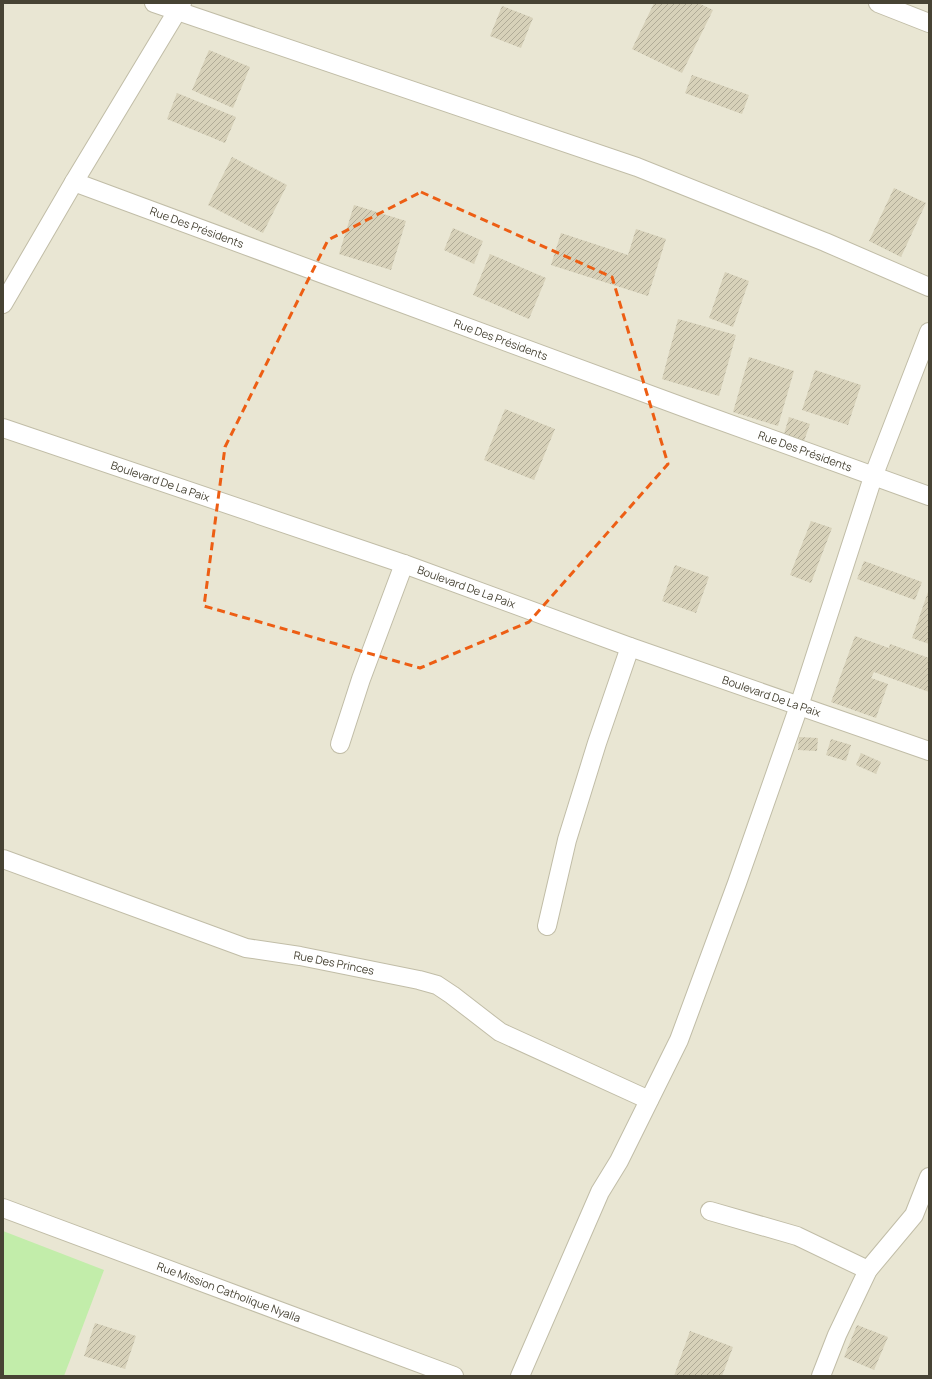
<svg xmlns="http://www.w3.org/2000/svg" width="932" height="1379" font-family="Manrope,sans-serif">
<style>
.residential{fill:#e9e6d3}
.green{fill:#c2edaa}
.building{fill:url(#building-hatch)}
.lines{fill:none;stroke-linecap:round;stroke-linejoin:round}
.street-casing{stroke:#c1bda7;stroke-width:20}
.street{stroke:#fff;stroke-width:18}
.marked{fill:none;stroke:#ed5e14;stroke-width:3;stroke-dasharray:8 5;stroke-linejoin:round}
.labels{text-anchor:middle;stroke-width:3;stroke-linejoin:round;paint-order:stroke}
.street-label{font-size:11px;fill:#474334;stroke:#fff}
</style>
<defs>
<pattern id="building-hatch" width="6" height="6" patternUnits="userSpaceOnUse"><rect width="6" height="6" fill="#d7d1b9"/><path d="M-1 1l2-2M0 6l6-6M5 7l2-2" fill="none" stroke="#b0ab97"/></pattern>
</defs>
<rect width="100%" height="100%" fill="#f4f2e5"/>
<path class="residential" d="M 3,3 L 929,3 L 929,1376 L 3,1376 Z"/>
<path class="green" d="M 3,1231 L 104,1270 L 64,1376 L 3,1376 Z"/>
<path class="building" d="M 654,3 L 698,3 L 713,10 L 682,73 L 632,49 Z
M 502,6 L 533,18 L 521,48 L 490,36 Z
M 209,50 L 250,67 L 233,108 L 192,90 Z
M 692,75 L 749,95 L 742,114 L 685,93 Z
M 177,93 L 236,117 L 225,143 L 167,119 Z
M 232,157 L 287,185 L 263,233 L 208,205 Z
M 894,188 L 926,203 L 901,257 L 869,241 Z
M 354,205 L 406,221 L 391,270 L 339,254 Z
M 453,228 L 483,241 L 474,264 L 444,250 Z
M 636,229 L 666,239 L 648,296 L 551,265 L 561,233 L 628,255 Z
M 490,254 L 546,278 L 529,319 L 473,295 Z
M 725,272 L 749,281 L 733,327 L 709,318 Z
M 678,319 L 736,335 L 719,396 L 662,379 Z
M 749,357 L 794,371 L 778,426 L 733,412 Z
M 815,370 L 861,385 L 848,425 L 802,410 Z
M 505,409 L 555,429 L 534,480 L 484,460 Z
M 789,417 L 810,424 L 803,444 L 783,437 Z
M 811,521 L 832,528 L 811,583 L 790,575 Z
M 864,561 L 922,582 L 915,600 L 857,579 Z
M 675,565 L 709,577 L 696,613 L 662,601 Z
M 929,589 L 929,644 L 912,638 Z
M 855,636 L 889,648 L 890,644 L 929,658 L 929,692 L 874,672 L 871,678 L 888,684 L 876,718 L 831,702 Z
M 799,737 L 818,738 L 817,751 L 798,750 Z
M 831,739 L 851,745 L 846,761 L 826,755 Z
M 861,753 L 881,762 L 876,774 L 856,765 Z
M 95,1323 L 136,1336 L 125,1369 L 84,1356 Z
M 857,1325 L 888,1337 L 874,1370 L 844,1357 Z
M 690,1331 L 733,1347 L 722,1376 L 674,1376 Z"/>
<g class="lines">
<defs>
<g id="street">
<path d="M 154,3 L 637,167 L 825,242 L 929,287"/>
<path d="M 878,3 L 929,23"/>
<path id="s1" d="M 74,182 L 702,414 L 929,496"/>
<path d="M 3,304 L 74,182 L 182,3"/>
<path id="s2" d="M 3,428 L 404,564 L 630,647 L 929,751"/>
<path d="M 340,744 L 361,679 L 404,564"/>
<path id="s3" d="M 3,859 L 246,948 L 300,956 L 419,980 L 437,985 L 452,995 L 500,1032 L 649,1100"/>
<path d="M 547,926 L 567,840 L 597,743 L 630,647"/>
<path id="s4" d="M 3,1208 L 454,1376"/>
<path d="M 710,1211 L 797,1236 L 868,1270"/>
<path d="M 520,1376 L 600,1192 L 619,1161 L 679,1040 L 737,883 L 799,706 L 873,477 L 929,332"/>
<path d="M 821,1376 L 837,1335 L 868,1270 L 914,1215 L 929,1177"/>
</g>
</defs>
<use href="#street" class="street-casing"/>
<use href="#street" class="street"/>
</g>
<path class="marked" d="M 421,192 L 612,277 L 668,464 L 529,622 L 420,668 L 204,606 L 225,447 L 328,240 Z"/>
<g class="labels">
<g class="street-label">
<text dy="4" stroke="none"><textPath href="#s1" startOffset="131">Rue Des Présidents</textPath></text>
<text dy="4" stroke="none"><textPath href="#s1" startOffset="455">Rue Des Présidents</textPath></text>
<text dy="4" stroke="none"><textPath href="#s1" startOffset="779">Rue Des Présidents</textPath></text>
<text dy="4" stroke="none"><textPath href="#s2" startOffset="166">Boulevard De La Paix</textPath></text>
<text dy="4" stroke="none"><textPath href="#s2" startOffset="490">Boulevard De La Paix</textPath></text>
<text dy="4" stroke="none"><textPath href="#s2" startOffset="814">Boulevard De La Paix</textPath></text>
<text dy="4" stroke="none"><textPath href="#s3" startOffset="348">Rue Des Princes</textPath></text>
<text dy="4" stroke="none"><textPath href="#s4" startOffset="241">Rue Mission Catholique Nyalla</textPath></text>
</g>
</g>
<rect width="932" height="1379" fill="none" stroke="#474334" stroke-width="8"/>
</svg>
